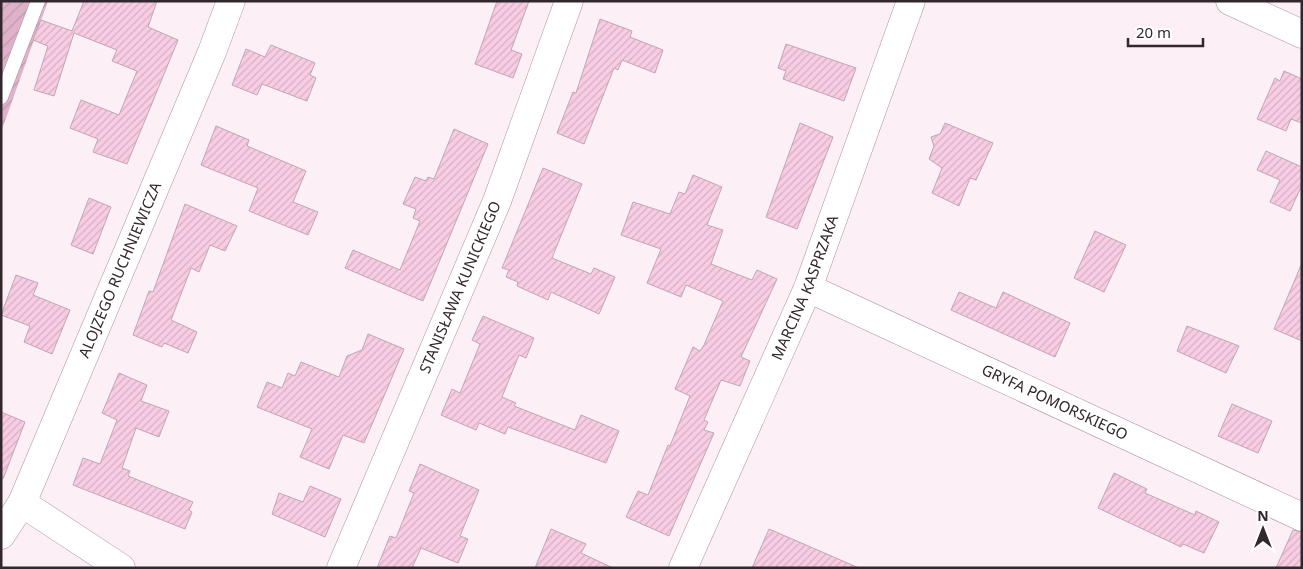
<svg xmlns="http://www.w3.org/2000/svg" width="1303" height="569" font-family="'Noto Sans',sans-serif">
<style>
.garden{fill:url(#garden-furrows)}
.building{fill:url(#building-hatch);stroke:#c2a5b4}
.lines{fill:none;stroke-linecap:round;stroke-linejoin:round}
.service-casing{stroke:#ad909f;stroke-width:15}
.minor-casing{stroke:#ad909f;stroke-width:29}
.service{stroke:#fff;stroke-width:14}
.minor{stroke:#fff;stroke-width:28}
.labels{text-anchor:middle;stroke-width:4;stroke-linejoin:round;paint-order:stroke}
.street-label{font-size:15px;fill:#32272d;stroke:#fff}
</style>
<defs>
<pattern id="garden-furrows" width="10" height="10" patternUnits="userSpaceOnUse" patternTransform="scale(1.25)"><rect width="10" height="10" fill="#dfb2ca"/><path d="M-1 1l2-2M0 10L10 0M9 11l2-2" fill="none" stroke="#c099ae"/></pattern>
<pattern id="building-hatch" width="6" height="6" patternUnits="userSpaceOnUse" patternTransform="scale(1.25)"><rect width="6" height="6" fill="#f8cde4"/><path d="M-1 1l2-2M0 6l6-6M5 7l2-2" fill="none" stroke="#d5b0c4"/></pattern>
</defs>
<rect width="100%" height="100%" fill="#fceff6"/>
<path class="garden" d="M 1,1 L 48,1 L 1,132 Z"/>
<path class="building" d="M 84,1 L 157,1 L 148,27 L 178,40 L 127,164 L 93,152 L 98,139 L 70,128 L 81,100 L 119,115 L 137,71 L 112,61 L 117,50 L 74,33 L 54,96 L 34,90 L 48,46 L 33,40 L 41,20 L 72,31 Z
M 497,1 L 529,1 L 511,50 L 522,54 L 513,78 L 475,64 Z
M 600,19 L 632,31 L 630,37 L 663,50 L 655,73 L 622,60 L 618,70 L 614,68 L 584,144 L 557,133 L 573,92 L 576,93 Z
M 786,44 L 856,68 L 844,101 L 783,79 L 786,71 L 778,68 Z
M 271,45 L 315,63 L 310,75 L 316,78 L 307,101 L 262,84 L 257,95 L 232,85 L 246,49 L 265,57 Z
M 1284,71 L 1302,79 L 1302,123 L 1291,119 L 1286,131 L 1257,119 L 1275,78 L 1280,81 Z
M 800,123 L 833,137 L 797,229 L 766,217 Z
M 945,123 L 993,143 L 976,180 L 970,178 L 959,206 L 932,193 L 942,168 L 929,159 L 934,146 L 931,137 L 940,134 Z
M 216,126 L 249,140 L 247,146 L 306,171 L 293,202 L 318,212 L 308,235 L 249,211 L 258,188 L 201,165 Z
M 454,129 L 488,144 L 423,301 L 345,268 L 353,250 L 400,270 L 420,221 L 413,218 L 416,209 L 403,204 L 415,177 L 426,181 L 428,177 L 434,179 Z
M 1266,151 L 1302,167 L 1302,185 L 1290,211 L 1270,202 L 1280,180 L 1257,170 Z
M 543,168 L 582,184 L 552,258 L 591,274 L 594,268 L 615,277 L 599,314 L 551,292 L 548,300 L 517,286 L 518,282 L 506,277 L 509,270 L 502,268 Z
M 693,175 L 722,187 L 707,225 L 723,230 L 711,264 L 752,280 L 757,270 L 777,279 L 741,357 L 750,361 L 740,386 L 721,380 L 704,420 L 708,422 L 704,430 L 714,433 L 669,536 L 626,517 L 638,491 L 648,495 L 668,445 L 670,446 L 690,396 L 675,389 L 693,347 L 700,351 L 704,345 L 723,301 L 686,285 L 681,297 L 647,283 L 661,249 L 621,235 L 633,202 L 670,214 L 679,192 L 685,194 Z
M 89,198 L 111,207 L 93,254 L 71,245 Z
M 185,204 L 237,226 L 225,251 L 210,245 L 199,272 L 191,268 L 171,320 L 197,332 L 188,353 L 164,343 L 162,347 L 133,335 L 149,291 L 153,292 Z
M 1095,231 L 1126,245 L 1104,292 L 1074,278 Z
M 1302,263 L 1302,341 L 1274,329 Z
M 16,275 L 38,283 L 33,295 L 70,310 L 52,354 L 24,342 L 30,326 L 1,315 Z
M 959,292 L 996,308 L 1003,292 L 1070,323 L 1055,357 L 951,310 Z
M 483,316 L 534,338 L 526,358 L 519,355 L 502,397 L 516,403 L 514,406 L 575,430 L 581,415 L 619,431 L 606,463 L 508,427 L 505,434 L 479,423 L 476,430 L 441,415 L 452,389 L 460,393 L 480,344 L 472,340 Z
M 1187,326 L 1239,346 L 1226,373 L 1177,351 Z
M 368,334 L 404,349 L 364,443 L 343,435 L 329,469 L 300,457 L 312,429 L 257,407 L 267,382 L 282,388 L 288,373 L 295,376 L 301,362 L 339,377 L 347,356 L 362,350 Z
M 119,373 L 147,385 L 141,401 L 169,411 L 159,437 L 136,428 L 122,468 L 130,471 L 128,476 L 193,502 L 189,510 L 192,512 L 185,529 L 73,485 L 83,458 L 100,464 L 117,420 L 102,413 Z
M 1232,404 L 1272,421 L 1258,453 L 1218,436 Z
M 1,412 L 25,422 L 3,479 L 1,479 Z
M 420,464 L 479,490 L 460,536 L 468,539 L 458,563 L 421,548 L 412,568 L 377,568 L 390,536 L 396,538 L 414,493 L 409,491 Z
M 1114,473 L 1147,489 L 1145,493 L 1195,515 L 1196,511 L 1219,522 L 1204,553 L 1183,544 L 1181,547 L 1098,508 Z
M 310,486 L 341,499 L 325,537 L 272,514 L 279,493 L 303,502 Z
M 551,529 L 586,544 L 581,553 L 613,568 L 535,568 Z
M 769,529 L 859,568 L 752,568 Z
M 1293,530 L 1302,532 L 1302,568 L 1276,568 Z"/>
<g class="lines">
<defs>
<path id="service" d="M 1,97 L 38,1"/>
<g id="minor">
<path d="M 1230,1 L 1302,34"/>
<path id="s1" d="M 808,288 L 1302,517"/>
<path d="M 22,503 L 121,568"/>
<path id="s2" d="M 1,535 L 22,503 L 212,52 L 231,1"/>
<path id="s3" d="M 341,568 L 497,201 L 569,1"/>
<path id="s4" d="M 683,568 L 808,288 L 911,1"/>
</g>
</defs>
<use href="#service" class="service-casing"/>
<use href="#minor" class="minor-casing"/>
<use href="#service" class="service"/>
<use href="#minor" class="minor"/>
</g>
<g class="labels">
<g class="street-label">
<text dy="5" stroke="none"><textPath href="#s2" startOffset="291">ALOJZEGO RUCHNIEWICZA</textPath></text>
<text dy="5" stroke="none"><textPath href="#s3" startOffset="305">STANISŁAWA KUNICKIEGO</textPath></text>
<text dy="5" stroke="none"><textPath href="#s4" startOffset="306">MARCINA KASPRZAKA</textPath></text>
<text dy="5" stroke="none"><textPath href="#s1" startOffset="272">GRYFA POMORSKIEGO</textPath></text>
</g>
</g>
<rect width="1303" height="569" fill="none" stroke="#32272d" stroke-width="5"/>
<g transform="translate(1263 529)" stroke="#ffffff" stroke-width="4" paint-order="stroke">
<path d="M0-4L9 19L0 12L-9 19Z" fill="#32272d"/>
<text y="-8" font-size="14" font-weight="bold" text-anchor="middle" fill="#32272d">N</text>
</g>
<path d="M1128 38v8h75v-8" fill="none" stroke="#32272d" stroke-width="2.5"/>
<text x="1136" y="38" font-size="15" fill="#32272d" stroke="#ffffff" stroke-width="4" paint-order="stroke">20 m</text>
</svg>
